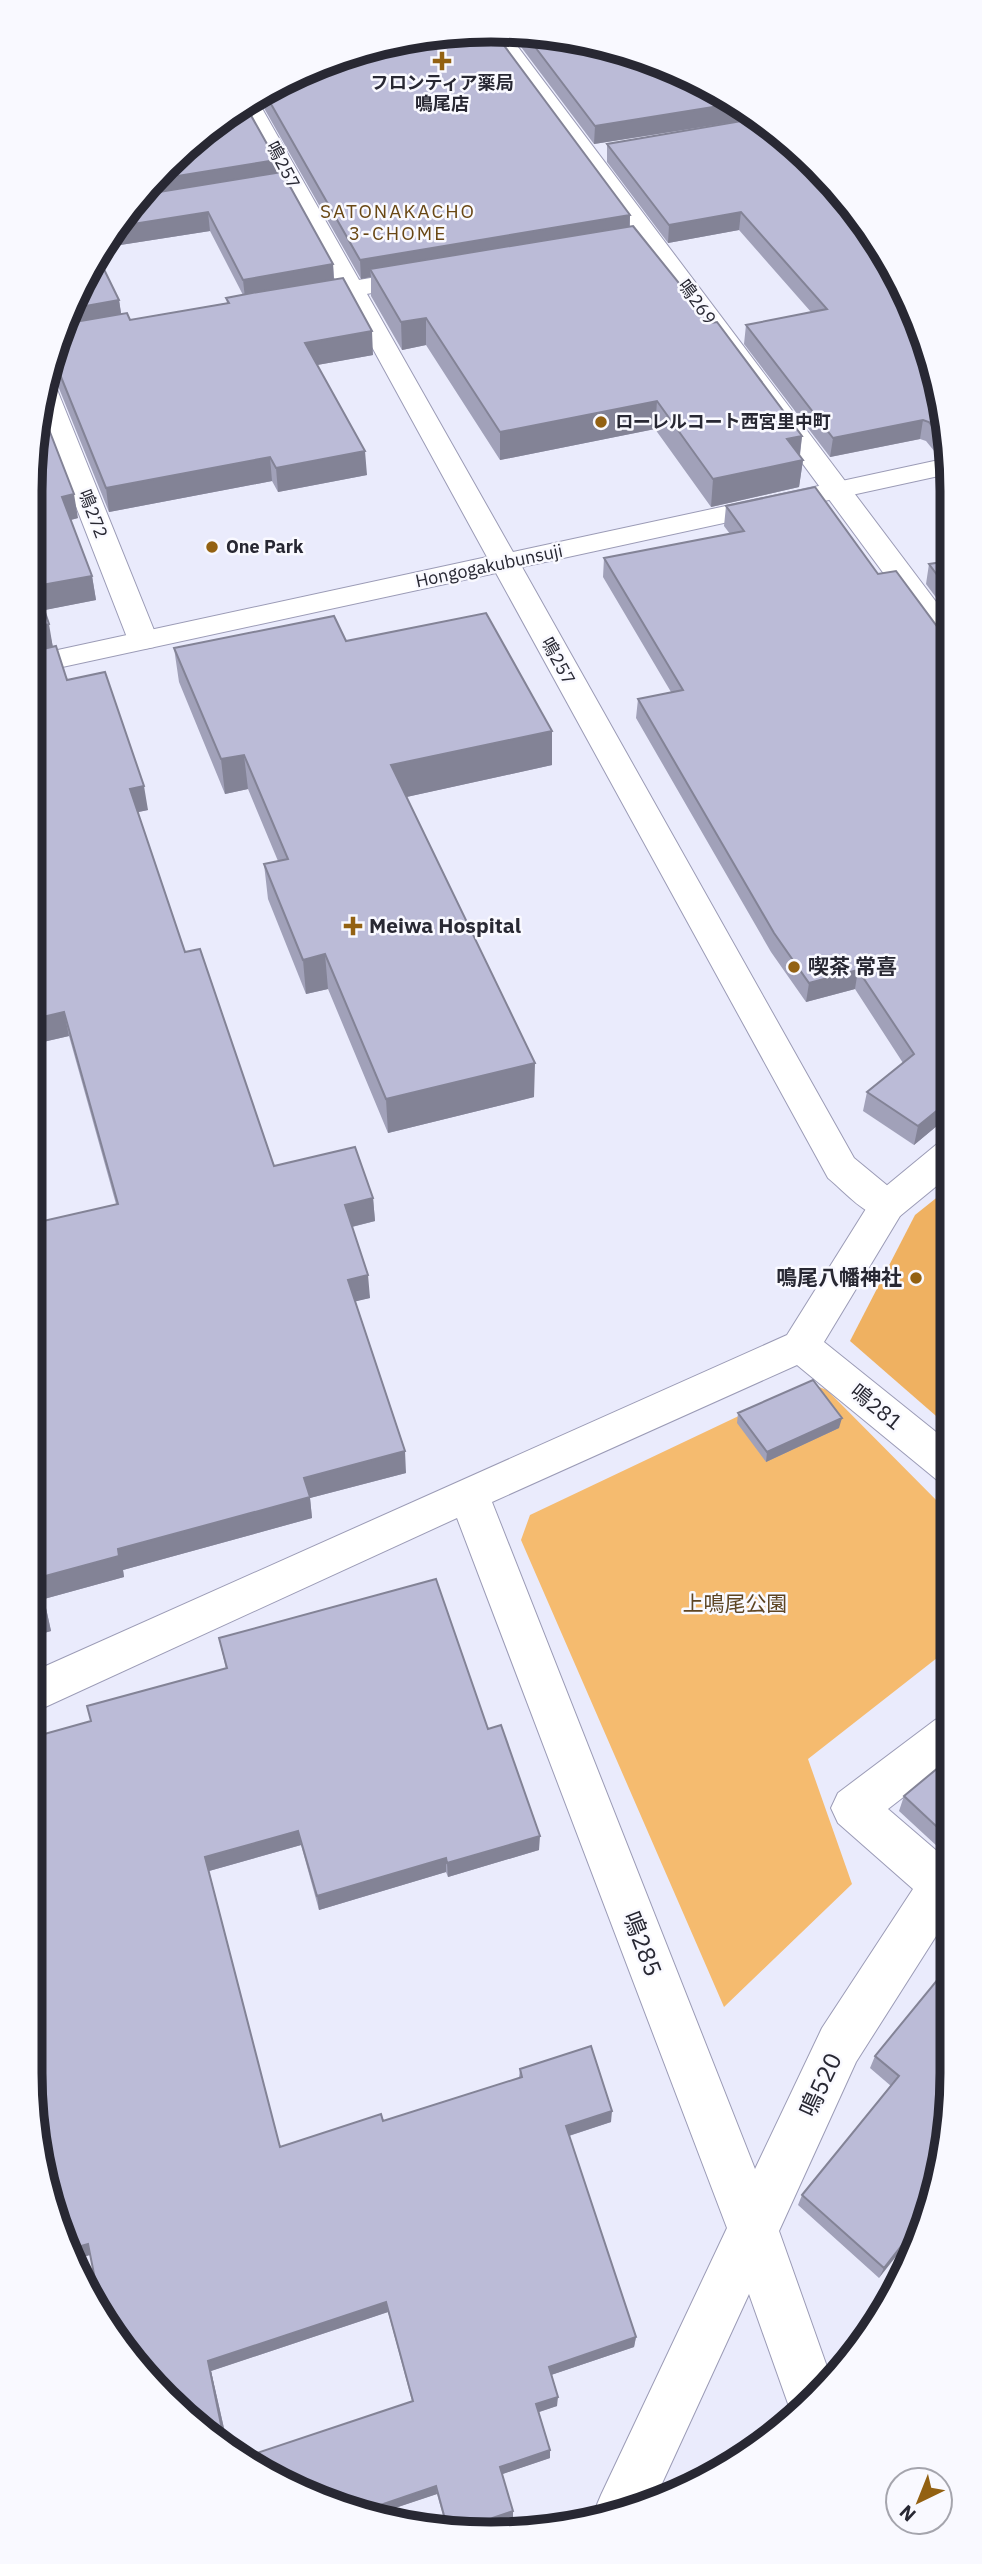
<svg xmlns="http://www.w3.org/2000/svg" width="982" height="2564" font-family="'IBM Plex Sans','Noto Sans JP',sans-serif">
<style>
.green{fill:#f5bb6f}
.forest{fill:#efb161}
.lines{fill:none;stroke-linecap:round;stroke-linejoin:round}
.minor-casing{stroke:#9b9bb6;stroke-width:2}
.tertiary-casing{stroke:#9b9bb6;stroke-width:2}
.minor{fill:#fff;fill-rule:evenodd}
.tertiary{fill:#fff;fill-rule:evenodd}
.wall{fill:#a1a1b9}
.shaded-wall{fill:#838396}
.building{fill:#bbbbd7;stroke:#838396;stroke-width:2}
.poi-dot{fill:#936112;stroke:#f9f9ff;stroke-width:2.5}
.labels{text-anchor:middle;stroke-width:5;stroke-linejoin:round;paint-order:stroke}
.far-poi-label{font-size:18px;font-weight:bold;fill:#282833;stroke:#f9f9ff;text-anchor:start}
.far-street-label{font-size:18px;fill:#282833;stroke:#f9f9ff}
.far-neighbourhood-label{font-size:19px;letter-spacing:2px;fill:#694714;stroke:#f9f9ff}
.poi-label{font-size:21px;font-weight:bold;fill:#282833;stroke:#f9f9ff;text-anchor:start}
.street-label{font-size:21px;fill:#282833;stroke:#f9f9ff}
.park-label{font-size:21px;fill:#5e4523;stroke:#f9f9ff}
.near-street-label{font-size:24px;fill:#282833;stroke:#f9f9ff}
.rim{fill:none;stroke:#282833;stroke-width:9}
</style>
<rect width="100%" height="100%" fill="#eaebfc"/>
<path class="green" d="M 808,1383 L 827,1390 L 951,1515 L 951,1647 L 808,1759 L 852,1884 L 724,2007 L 521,1540 L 530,1515 Z"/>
<path class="forest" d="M 950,1187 L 951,1429 L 850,1341 L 915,1215 Z"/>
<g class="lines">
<defs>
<path id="minor" d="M 506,31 L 949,619 L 949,649 L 938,647 L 484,32 Z
M 424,269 L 433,272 L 437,277 L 433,282 L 311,304 L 302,301 L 298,296 L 302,291 L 311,288 Z
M 44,379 L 52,381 L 56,387 L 158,640 L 154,647 L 143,649 L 132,647 L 128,640 L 40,414 Z
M 950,1140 L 950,1175 L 900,1216 L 824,1342 L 951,1444 L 951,1485 L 937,1480 L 797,1365 L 492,1502 L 755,2169 L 822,2028 L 913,1889 L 838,1823 L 831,1808 L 838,1793 L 935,1720 L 951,1714 L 951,1760 L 888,1809 L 952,1864 L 952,1911 L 856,2062 L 779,2231 L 831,2378 L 792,2415 L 749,2294 L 653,2503 L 595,2521 L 593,2514 L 601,2495 L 727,2228 L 457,1518 L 30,1714 L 30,1673 L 787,1335 L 874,1196 L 937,1144 Z"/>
<path id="tertiary" d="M 255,96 L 513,552 L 948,458 L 948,474 L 522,567 L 854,1158 L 900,1196 L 906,1206 L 900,1216 C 871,1225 849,1195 828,1178 L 496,573 L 30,674 L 30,656 L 487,557 L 240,106 Z"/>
</defs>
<use href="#minor" class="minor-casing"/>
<use href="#tertiary" class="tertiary-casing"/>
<use href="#minor" class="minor"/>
<use href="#tertiary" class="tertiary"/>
</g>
<path class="wall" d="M 509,31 L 522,31 L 611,46 L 747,107 L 948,430 L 939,457 L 926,441 L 920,439 L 830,457 L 744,344 L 746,325 L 811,312 L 739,230 L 668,243 L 607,162 L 607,144 L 741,121 L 594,144 Z
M 343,54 L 630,215 L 630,226 L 802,436 L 800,456 L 803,460 L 799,487 L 711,507 L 655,429 L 500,460 L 426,345 L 402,350 L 371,296 L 371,277 L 361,279 L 256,94 L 261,91 Z
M 276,173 L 333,264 L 334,279 L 373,355 L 317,365 L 367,475 L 278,492 L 272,481 L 109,512 L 58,386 L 53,378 L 45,377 L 46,371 L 78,287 L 119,300 L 121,314 L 130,320 L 227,303 L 226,298 L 243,295 L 210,231 L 101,248 Z
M 30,491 L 78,518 L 71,520 L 92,576 L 96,600 L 44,610 L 53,647 L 67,680 L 148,810 L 138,812 L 185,952 L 274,1166 L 373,1198 L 375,1221 L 352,1227 L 370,1298 L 355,1301 L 406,1473 L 310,1498 L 312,1518 L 123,1570 L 124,1577 L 44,1599 L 51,1631 L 30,1637 L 116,1204 L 69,1036 L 30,1045 L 37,872 L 30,849 Z
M 726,506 L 878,574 L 939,629 L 950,1115 L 914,1145 L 863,1111 L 867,1092 L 903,1063 L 855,989 L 806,1002 L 771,952 L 636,718 L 638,699 L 671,692 L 603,577 L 604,558 L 730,534 L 724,526 Z
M 949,561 L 949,615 L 926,584 L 929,564 Z
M 346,641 L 552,765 L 406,797 L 534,1097 L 388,1133 L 328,989 L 306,994 L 268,899 L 264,864 L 278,861 L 248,789 L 225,794 L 179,682 L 174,648 Z
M 738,1413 L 839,1428 L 766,1462 L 737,1423 Z
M 219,1638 L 488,1729 L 539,1850 L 448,1877 L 446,1872 L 319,1910 L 301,1845 L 209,1871 L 280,2147 L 383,2121 L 519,2078 L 520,2069 L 611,2122 L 569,2136 L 636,2337 L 634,2347 L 551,2375 L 557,2406 L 539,2412 L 550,2450 L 550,2458 L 502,2474 L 513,2511 L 513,2519 L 484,2529 L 447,2530 L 437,2494 L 371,2516 L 343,2510 L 412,2401 L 388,2312 L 211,2371 L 228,2446 L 154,2385 L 153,2381 L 151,2382 L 144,2377 L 90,2255 L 91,1721 L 226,1669 Z
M 951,1757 L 952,1860 L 899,1811 L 904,1796 Z
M 952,1931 L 952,2073 L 936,2193 L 879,2278 L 798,2205 L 802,2195 L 891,2086 L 870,2068 L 875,2056 L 948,1967 L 936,1958 L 941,1945 Z"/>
<path class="shaded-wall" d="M 738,103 L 747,107 L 759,118 L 594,144 L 595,126 Z
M 276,160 L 277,179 L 133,202 L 153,180 Z
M 208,212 L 210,231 L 101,248 L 114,227 Z
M 741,212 L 739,230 L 668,243 L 669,225 Z
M 630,215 L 629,233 L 370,269 L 371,277 L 361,279 L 360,260 Z
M 333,264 L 334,283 L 245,298 L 243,280 Z
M 119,300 L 122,319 L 61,329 L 69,309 Z
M 426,318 L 426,345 L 402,350 L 401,322 Z
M 372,331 L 373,355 L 306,367 L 305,343 Z
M 657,401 L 655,429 L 500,460 L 500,432 Z
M 923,420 L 920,439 L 830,457 L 833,438 Z
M 802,436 L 799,460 L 803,460 L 799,487 L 711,507 L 713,479 L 787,439 Z
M 948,437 L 948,456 L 939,457 L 942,438 Z
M 365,451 L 367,475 L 278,492 L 276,468 Z
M 270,457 L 272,481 L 109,512 L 106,488 Z
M 74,494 L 78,518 L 66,521 L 62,497 Z
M 92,576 L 96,600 L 40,611 L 36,586 Z
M 49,624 L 53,648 L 30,654 L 30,629 Z
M 552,731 L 552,765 L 393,800 L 391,765 Z
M 244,755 L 248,789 L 225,794 L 221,759 Z
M 144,786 L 148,810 L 134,813 L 130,789 Z
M 325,954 L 328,989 L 306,994 L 303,960 Z
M 858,970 L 855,989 L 806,1002 L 809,983 Z
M 64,1012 L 69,1036 L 30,1045 L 30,1020 Z
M 535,1063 L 534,1097 L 388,1133 L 386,1099 Z
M 950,1100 L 950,1115 L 914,1145 L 918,1126 Z
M 373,1198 L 375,1221 L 347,1228 L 345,1205 Z
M 368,1275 L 370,1298 L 349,1303 L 348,1280 Z
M 842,1418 L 839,1428 L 766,1462 L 767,1452 Z
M 405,1451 L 406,1473 L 310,1498 L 312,1518 L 123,1570 L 124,1577 L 44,1599 L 51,1631 L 30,1637 L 30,1615 L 38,1578 L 118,1549 L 304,1478 Z
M 298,1831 L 301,1845 L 209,1871 L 205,1857 Z
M 540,1836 L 539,1850 L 448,1877 L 447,1863 Z
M 446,1858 L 446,1872 L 319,1910 L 317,1896 Z
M 612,2111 L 611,2122 L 565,2137 L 566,2126 Z
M 930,2209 L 928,2216 L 879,2278 L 884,2268 Z
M 88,2244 L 93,2254 L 72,2261 L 67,2250 Z
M 386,2302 L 388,2312 L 211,2371 L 228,2446 L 225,2444 L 208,2361 Z
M 636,2337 L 634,2347 L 548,2376 L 549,2367 Z
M 151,2371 L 156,2381 L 151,2382 L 142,2374 Z
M 558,2397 L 557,2406 L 536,2413 L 536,2404 Z
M 550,2450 L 550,2458 L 500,2475 L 500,2467 Z
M 436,2486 L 437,2494 L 371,2516 L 357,2513 Z
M 513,2511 L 513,2519 L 484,2529 L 460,2529 Z"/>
<path class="building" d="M 523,31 L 611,46 L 738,103 L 595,126 Z
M 494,32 L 630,215 L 360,260 L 263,90 L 343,54 L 431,34 Z
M 244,103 L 276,160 L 153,180 L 187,144 Z
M 759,118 L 838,187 L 905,287 L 948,430 L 948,437 L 942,438 L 929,422 L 923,420 L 833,438 L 746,325 L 827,309 L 741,212 L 669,225 L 607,144 Z
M 282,172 L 333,264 L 243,280 L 208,212 L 114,227 L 125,210 L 140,194 L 141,195 Z
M 633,226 L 711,323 L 717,322 L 802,436 L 787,439 L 803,460 L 713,479 L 657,401 L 500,432 L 426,318 L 401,322 L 370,269 Z
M 97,255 L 119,300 L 69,309 L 78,287 Z
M 343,278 L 372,331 L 305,343 L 365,451 L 276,468 L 270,457 L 106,488 L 55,362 L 51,357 L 63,324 L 127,313 L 130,320 L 229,303 L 226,298 L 252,293 Z
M 41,409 L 74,494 L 62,497 L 92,576 L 36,586 L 49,624 L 30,629 L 30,491 Z
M 815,487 L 878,574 L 896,571 L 939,629 L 949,631 L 950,1100 L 918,1126 L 867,1092 L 914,1054 L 858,970 L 809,983 L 774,933 L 638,699 L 683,690 L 604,558 L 744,531 L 726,506 Z
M 949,561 L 949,591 L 929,564 Z
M 486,613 L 552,731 L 391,765 L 535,1063 L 386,1099 L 325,954 L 303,960 L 264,864 L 288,859 L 244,755 L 221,759 L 174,648 L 334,616 L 346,641 Z
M 56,646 L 67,680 L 105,672 L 144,786 L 130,789 L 185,952 L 200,949 L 274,1166 L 355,1147 L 373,1198 L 345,1205 L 368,1275 L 348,1280 L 405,1451 L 304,1478 L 310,1497 L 118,1549 L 119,1556 L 38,1578 L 44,1611 L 30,1615 L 30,1224 L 118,1204 L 64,1012 L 30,1020 L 30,874 L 38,872 L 30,842 L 30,652 Z
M 813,1380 L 842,1418 L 767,1452 L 738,1413 Z
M 436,1579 L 488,1729 L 501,1725 L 540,1836 L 447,1863 L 446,1858 L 317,1896 L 298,1831 L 205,1857 L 280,2147 L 381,2114 L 383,2121 L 522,2077 L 520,2069 L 591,2046 L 612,2111 L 566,2126 L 636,2337 L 549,2367 L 558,2397 L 536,2404 L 550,2450 L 500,2467 L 513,2511 L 460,2529 L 448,2530 L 436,2486 L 357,2513 L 343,2510 L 261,2473 L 242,2458 L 413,2401 L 386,2302 L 208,2361 L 225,2444 L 154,2385 L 151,2371 L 142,2374 L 103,2319 L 88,2244 L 67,2250 L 54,2222 L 30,2073 L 30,1738 L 91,1721 L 87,1706 L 227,1668 L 219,1638 Z
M 951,1757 L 952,1841 L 904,1796 Z
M 952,1931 L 952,1953 L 941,1945 Z
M 952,1962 L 952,2073 L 936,2193 L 930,2209 L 884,2268 L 802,2195 L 899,2076 L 875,2056 Z"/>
<g class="poi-dot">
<path d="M438.5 50.5h7v7h7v7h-7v7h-7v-7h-7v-7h7z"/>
<circle cx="601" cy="422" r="7"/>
<circle cx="212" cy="547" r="7"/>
<path d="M349.5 915.5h7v7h7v7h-7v7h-7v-7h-7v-7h7z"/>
<circle cx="794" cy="967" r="7"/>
<circle cx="916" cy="1278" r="7"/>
</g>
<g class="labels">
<g class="far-poi-label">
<text x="442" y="89" text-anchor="middle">フロンティア薬局<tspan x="442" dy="21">鳴尾店</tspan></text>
<text x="615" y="428">ローレルコート西宮里中町</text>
<text x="226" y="553">One Park</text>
</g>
<g class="far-street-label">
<text transform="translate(283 165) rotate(62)" y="6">鳴257</text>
<text transform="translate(697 302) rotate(54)" y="6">鳴269</text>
<text transform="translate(93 514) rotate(69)" y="6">鳴272</text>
<text transform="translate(489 566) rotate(-12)" y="6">Hongogakubunsuji</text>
<text transform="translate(558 661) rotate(61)" y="6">鳴257</text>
</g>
<g class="far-neighbourhood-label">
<text x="398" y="218">SATONAKACHO<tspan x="398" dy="22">3-CHOME</tspan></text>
</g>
<g class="poi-label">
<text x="369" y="933">Meiwa Hospital</text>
<text x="808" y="974">喫茶 常喜</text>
<text x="902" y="1285" text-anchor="end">鳴尾八幡神社</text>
</g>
<g class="street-label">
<text transform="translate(876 1407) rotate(39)" y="7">鳴281</text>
</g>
<g class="park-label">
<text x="735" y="1611">上鳴尾公園</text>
</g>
<g class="near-street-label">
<text transform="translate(642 1944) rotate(69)" y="8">鳴285</text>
<text transform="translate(821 2085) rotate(-65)" y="8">鳴520</text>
</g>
</g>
<path d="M0 0H982V2564H0ZM491 42H491A449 449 0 0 1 940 491V2073A449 449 0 0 1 491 2522H491A449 449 0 0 1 42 2073V491A449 449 0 0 1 491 42Z" fill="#f9f9ff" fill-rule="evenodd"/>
<path class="rim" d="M491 42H491A449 449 0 0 1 940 491V2073A449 449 0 0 1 491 2522H491A449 449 0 0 1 42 2073V491A449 449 0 0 1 491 42Z"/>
<g transform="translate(919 2501) rotate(223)"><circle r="33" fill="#f9f9ff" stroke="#a5a5ad" stroke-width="2"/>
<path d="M0-5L12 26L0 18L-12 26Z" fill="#936112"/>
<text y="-10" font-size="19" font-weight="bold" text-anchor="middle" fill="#282833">N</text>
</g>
</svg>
